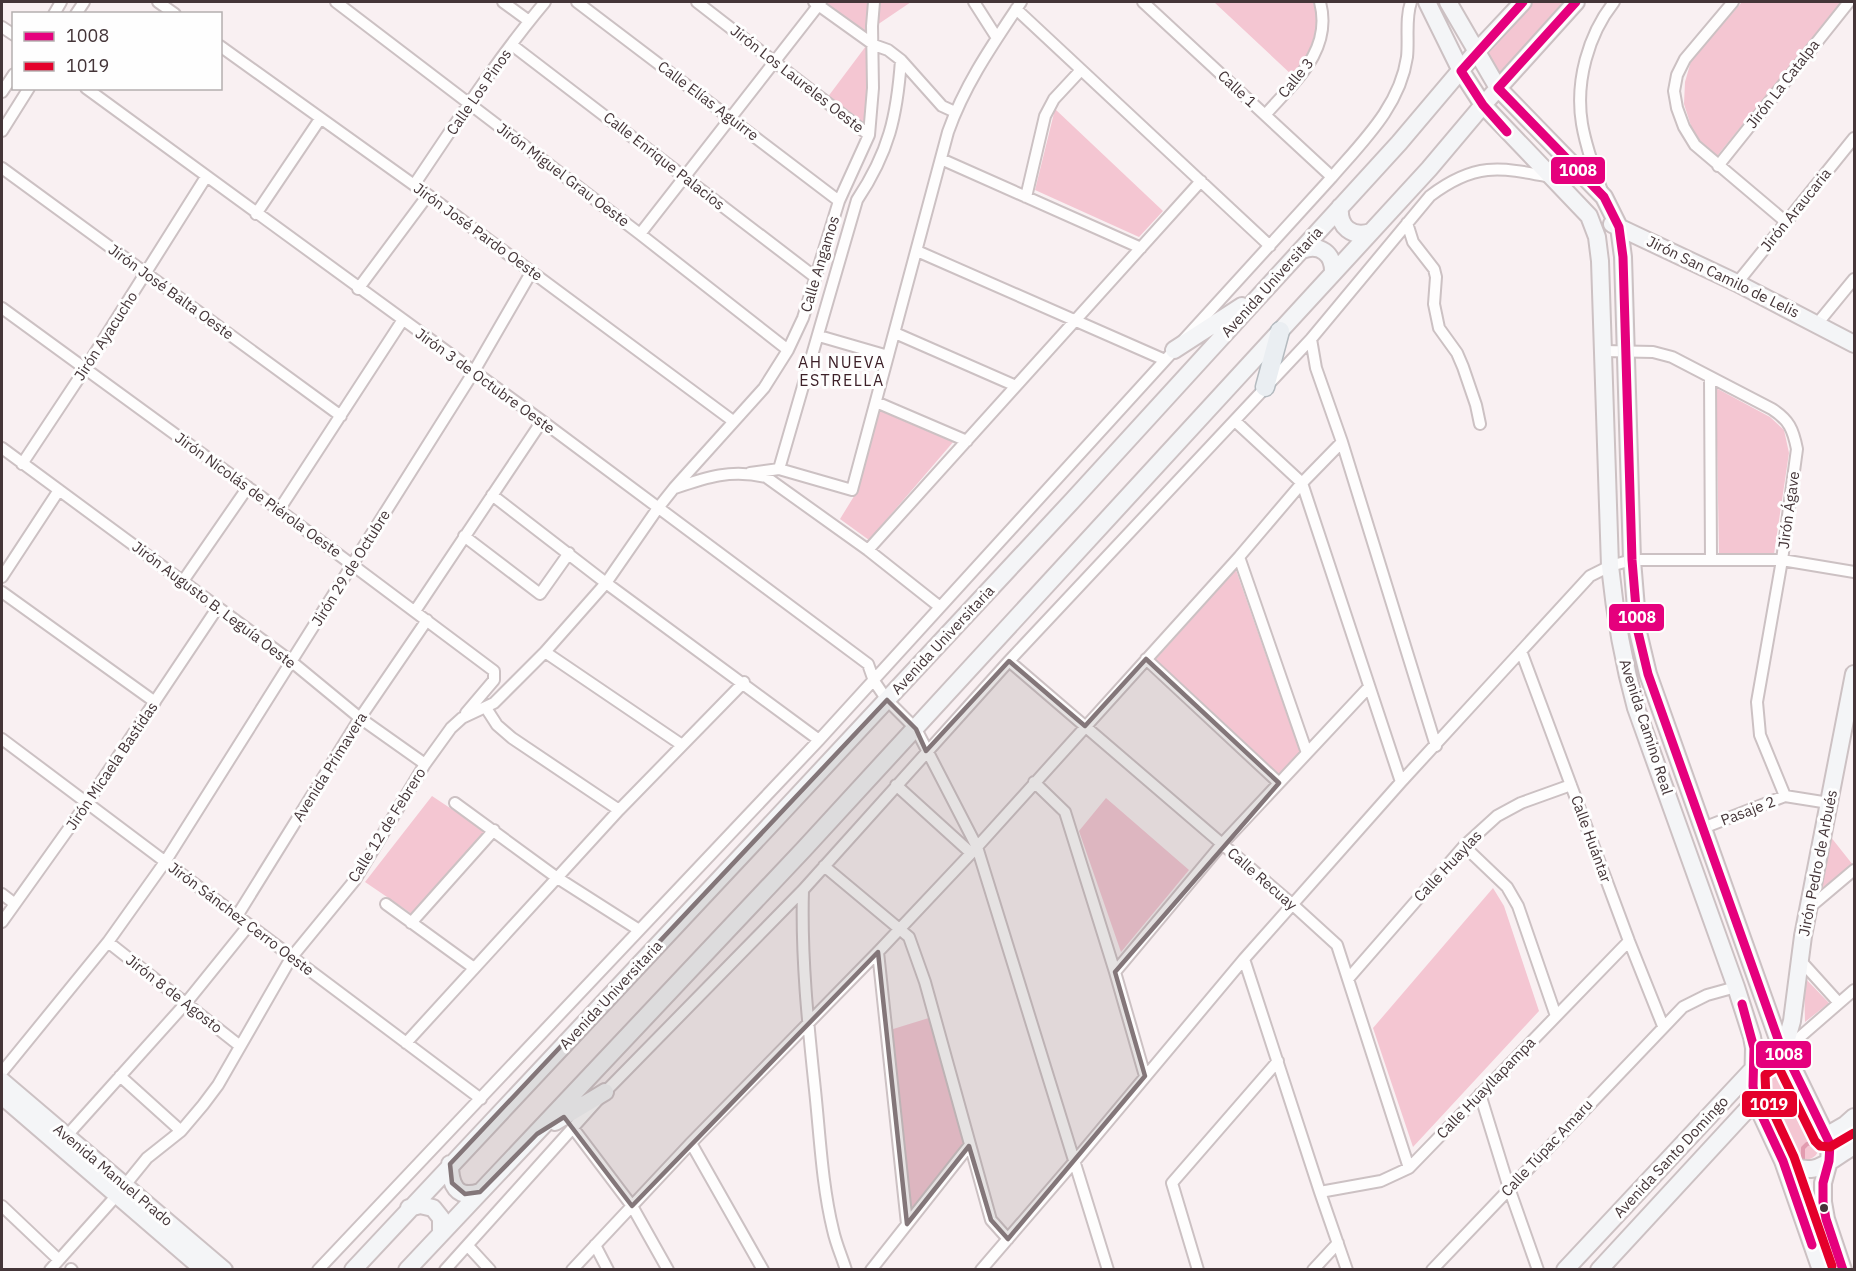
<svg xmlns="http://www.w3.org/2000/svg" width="1856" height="1271" font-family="'IBM Plex Sans',sans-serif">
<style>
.green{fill:#f4c6d2}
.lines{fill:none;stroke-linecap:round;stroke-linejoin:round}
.stream{stroke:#e29baf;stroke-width:4}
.street-casing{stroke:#ccc1c3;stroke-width:14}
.secondary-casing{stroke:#ccc1c3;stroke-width:20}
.primary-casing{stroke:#b4babf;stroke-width:21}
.street{stroke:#fefdfd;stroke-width:10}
.secondary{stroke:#f4f5f7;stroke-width:16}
.primary{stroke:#eaeef2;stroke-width:18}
.bus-1-casing{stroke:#fefefe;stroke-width:14}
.bus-2-casing{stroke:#fefefe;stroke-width:14}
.bus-1{stroke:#e5007d;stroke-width:9}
.bus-2{stroke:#e4002b;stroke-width:9}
.marked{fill:#837679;fill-opacity:0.2;stroke:#837679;stroke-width:4.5;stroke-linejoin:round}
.bus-dot{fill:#443538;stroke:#fefefe;stroke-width:2}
.labels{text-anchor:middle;stroke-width:6;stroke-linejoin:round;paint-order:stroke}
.street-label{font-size:15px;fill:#443538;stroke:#fefefe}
.neighbourhood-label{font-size:16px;letter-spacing:1.5px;fill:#3d2028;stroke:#fefefe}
.line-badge{stroke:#fefefe;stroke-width:2}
.badge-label{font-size:16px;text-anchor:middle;font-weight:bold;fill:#fff}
</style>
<rect width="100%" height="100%" fill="#f9f0f2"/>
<path class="green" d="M 828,2 L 868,2 L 866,34 L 826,5 Z
M 879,2 L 911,2 L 877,25 Z
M 1214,2 L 1313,2 C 1322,30 1310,53 1293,76 Z
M 1530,2 L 1569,2 L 1500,78 L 1484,53 Z
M 1742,2 L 1842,2 L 1717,156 L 1698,139 L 1692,129 L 1684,104 L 1685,82 L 1691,61 Z
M 866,46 L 867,97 L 864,123 L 827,98 Z
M 1055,109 L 1163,211 L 1139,237 L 1035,190 Z
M 1716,388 L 1770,417 L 1784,430 L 1789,453 L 1774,554 L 1719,553 Z
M 879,409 L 954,441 L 869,540 L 840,519 L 856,493 Z
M 1236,570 L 1300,752 L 1279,776 L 1155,660 Z
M 432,796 L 486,832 L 412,914 L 365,882 Z
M 1106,798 L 1189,870 L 1121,952 L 1079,831 Z
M 1830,836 L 1853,865 L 1820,890 Z
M 1493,888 L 1504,906 L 1539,1011 L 1413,1147 L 1373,1028 Z
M 1804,977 L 1829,1003 L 1805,1022 Z
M 932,1017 L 964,1143 L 910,1212 L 890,1030 Z
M 1772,1071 L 1782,1073 L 1786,1077 L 1819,1141 C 1822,1159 1804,1166 1792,1153 L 1761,1093 L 1760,1079 L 1767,1072 Z"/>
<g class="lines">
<path class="stream" d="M 1803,1165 L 1803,1148 L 1807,1144 L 1825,1141
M 1803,1172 L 1805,1203"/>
<defs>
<path id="street" d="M 158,2 L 175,14
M 336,2 L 640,234 L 788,350
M 503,2 L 529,21
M 577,2 L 839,201
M 697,2 L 869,135
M 814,2 L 874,45 L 888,50 L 901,60 L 942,106 L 955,112
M 974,2 L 997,38
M 1143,2 L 1332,177
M 1733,2 L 1685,59 L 1677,75 L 1674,91 L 1677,108 L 1684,127 L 1695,145 L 1786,222
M 1016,9 L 1270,246
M 54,14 L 61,2
M 76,14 L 84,2
M 2,27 L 14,35
M 512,45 L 815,277
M 220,46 L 428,195 L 733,421
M 86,88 L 542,421 L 868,664 L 874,681 L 887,700 L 916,729 L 977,847 L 1108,1270
M 2,92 L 14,74
M 1265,115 C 1294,82 1333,51 1320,2
M 2,131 L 29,88
M 941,159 L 1141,248
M 1718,166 L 1849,2
M 2,168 L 341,416
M 414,185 C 456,123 497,59 545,2
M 1602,191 C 1594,169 1586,147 1582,124 C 1575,82 1588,35 1614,2
M 1026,197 L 1045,116 L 1054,99 L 1081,70
M 256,214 L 320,119
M 1407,223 L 1413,242 L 1434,269 L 1436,277 L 1434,304 L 1439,328 L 1457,353 L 1463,367 L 1476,405 L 1480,424
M 640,234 L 821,2
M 917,251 L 1165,360
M 1737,283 L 1854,138
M 358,289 L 428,195
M 2,308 L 279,510 L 494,671 L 494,680 L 466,713
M 1817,324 L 1854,279
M 895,333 L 1016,386
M 819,336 L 888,356
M 1311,339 L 1316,368 L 1342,442 L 1436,746
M 1603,351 L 1653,352 L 1672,357 L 1772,409 C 1789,420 1793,429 1797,449 L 1782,560 L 1757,702 L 1760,735 L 1785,796
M 1710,377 L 1711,560
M 876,402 L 967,441
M 1235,421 L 1302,483 L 1401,782
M 2,448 L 292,662 L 360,718 L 425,764
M 22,464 L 85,369 L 206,177
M 779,469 L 857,200 C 889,152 897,116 901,60
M 750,473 L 779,469 L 852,490 L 948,132 C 965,84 993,44 1021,2
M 675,488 C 707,477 731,469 766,477 L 868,550 L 940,607
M 492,495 L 606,583 L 819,740
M 279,510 L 402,321
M 464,536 L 540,594 L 569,553
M 868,550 L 1201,181
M 1239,557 L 1307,753
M 2,577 L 59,490
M 183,581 L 248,487
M 2,592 L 155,702
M 415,611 L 542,421
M 1521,651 L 1629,941 L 1663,1026
M 545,652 L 682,745
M 1146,659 L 1279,783
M 1009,661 L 1292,904 L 1337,945 L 1409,1168
M 486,708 L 497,725 L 512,738 L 619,810
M 2,739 L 481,1099
M 1034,782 L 1065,812 L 1115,972 L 1145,1076
M 896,785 L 971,853
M 455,803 L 556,877 L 639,930
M 1703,828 L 1785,796 L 1829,803
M 1464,846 L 1507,887 L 1518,906 L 1556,1016
M 824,866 L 909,937 L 925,982 L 991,1220 L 1008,1239
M 803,890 C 801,957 808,1024 815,1090 C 820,1137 822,1185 833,1230 C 836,1244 842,1257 846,1270
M 2,894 L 15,904
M 386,904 L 474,968
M 1809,908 L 1854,870
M 237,916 L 360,718 L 427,620
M 2,922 L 87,803 L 218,607
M 411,923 L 494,830
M 108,942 L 240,1046
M 878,952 L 907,1224
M 1244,959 L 1320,1192 L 1347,1270
M 1800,960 L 1839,1003
M 1115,972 L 1222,844 L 1369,687
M 1348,979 L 1464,846 L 1497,816 L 1521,803 L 1571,785
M 406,1043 L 619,810 L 744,682
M 1785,1050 L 1854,990
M 2,1072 L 108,942 L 165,862 L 473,373 L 532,271
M 120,1076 L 181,1131
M 1480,1094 L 1509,1188 L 1538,1270
M 573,1128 L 632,1206 L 668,1270
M 63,1140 L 186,1003 L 249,925
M 691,1143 L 763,1270
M 1320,1192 L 1381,1181 L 1409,1168 L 1629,941
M 2,1206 L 59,1260
M 595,1245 L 608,1270
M 468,1246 L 490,1270
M 71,1269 L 72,1270
M 50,1270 L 117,1195 L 147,1158 L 181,1131 L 203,1105 L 218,1085 L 291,958 L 355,880 L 425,764 L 451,728 L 462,718 L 494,703 L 545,652 L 606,583 L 658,508 L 674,488 L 764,388 L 788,350 L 803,318 L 839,201 L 869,135 L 873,88 L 872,26 L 874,2
M 318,1270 L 819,740 L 1332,177 C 1363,141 1400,106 1407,57 C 1409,39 1405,19 1411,2
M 445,1270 L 605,1092 L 803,890 L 1009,661 L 1311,339 L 1430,196 C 1475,162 1499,167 1551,177
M 572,1270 L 691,1143 L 878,952 L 977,847 L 1239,557 L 1302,483 L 1342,442
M 871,1270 L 969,1146
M 981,1270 L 1074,1162 L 1244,959 L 1401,782 L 1590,576 L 1610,566 L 1632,560 L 1782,560 L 1854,572
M 1198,1270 L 1172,1183 L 1278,1061
M 1313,1270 L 1338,1243
M 1432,1270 L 1683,1007 L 1707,995 L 1736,987"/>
<path id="secondary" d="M 1427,2 L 1461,71 L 1483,105 L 1589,216 L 1597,237 L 1600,261 L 1610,566 C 1615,615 1623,661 1636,708 L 1736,987 L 1752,1037 L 1754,1048 L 1753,1092 L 1755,1101 L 1783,1161 L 1821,1270
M 1448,2 L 1498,88 L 1604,197 L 1619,227 L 1623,257 L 1632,560 L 1638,632 L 1648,674 L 1783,1053 L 1792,1066 L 1830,1144 L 1829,1161 L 1823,1183 L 1823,1202 L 1826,1219 L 1843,1270
M 1340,207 C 1338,227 1352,238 1371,232
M 1612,224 L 1737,283 L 1854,344
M 1302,250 C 1320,243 1334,254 1333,273
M 1174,350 L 1242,306
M 1783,1053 L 1792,1021 L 1803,936 L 1854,674
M 2,1081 L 224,1270
M 2,1096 L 204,1270
M 555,1122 L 605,1092
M 1826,1136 L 1845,1125 L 1854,1117
M 1783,1161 C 1815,1180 1826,1162 1854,1146
M 450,1164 C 450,1184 456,1200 480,1192
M 409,1208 L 420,1205 L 433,1208 L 441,1218 L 441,1233
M 353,1270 L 773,822 L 1072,501 L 1399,143 L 1476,52 L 1523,2
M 407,1270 L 804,849 L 1429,169 L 1483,105 L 1576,2
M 1565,1270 L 1753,1069 L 1769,1056 L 1783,1053
M 1599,1270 L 1755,1101"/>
<path id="primary" d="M 1265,387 L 1280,331"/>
</defs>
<use href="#street" class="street-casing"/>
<use href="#secondary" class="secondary-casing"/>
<use href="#primary" class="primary-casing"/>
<use href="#street" class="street"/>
<use href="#secondary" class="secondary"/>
<use href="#primary" class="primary"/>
<defs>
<path id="bus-1" d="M 1576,2 L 1498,88 L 1604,197 L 1619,227 L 1623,257 L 1632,560 L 1638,632 L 1648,674 L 1783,1053 L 1792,1066 L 1830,1144 L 1829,1161 L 1823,1183 L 1823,1202 L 1826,1219 L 1843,1270
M 1507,132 L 1483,105 L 1461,71 L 1523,2
M 1742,1004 L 1754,1048 L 1753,1086 L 1755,1101 L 1783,1161 L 1812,1245"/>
<path id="bus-2" d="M 1832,1266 L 1794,1157 L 1766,1097 L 1765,1075 L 1778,1066 L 1815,1141 L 1820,1146 L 1830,1147 L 1854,1133"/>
</defs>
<use href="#bus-1" class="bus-1-casing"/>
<use href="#bus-2" class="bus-2-casing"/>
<use href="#bus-1" class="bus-1"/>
<use href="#bus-2" class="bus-2"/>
</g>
<path class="marked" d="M 1146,659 L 1279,783 L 1115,972 L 1145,1076 L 1008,1239 L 991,1220 L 969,1146 L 907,1224 L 878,952 L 632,1206 L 564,1117 L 537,1134 L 480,1192 L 465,1194 L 452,1183 L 450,1164 L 887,700 L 916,729 L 926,751 L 1009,661 L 1085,726 Z"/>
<circle class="bus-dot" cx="1824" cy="1208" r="5"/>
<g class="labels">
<g class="street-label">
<text transform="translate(1296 78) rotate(-51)" y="5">Calle 3</text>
<text transform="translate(797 79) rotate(38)" y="5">Jirón Los Laureles Oeste</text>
<text transform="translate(1783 84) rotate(-52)" y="5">Jirón La Catalpa</text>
<text transform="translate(1237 89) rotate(43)" y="5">Calle 1</text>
<text transform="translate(479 92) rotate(-55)" y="5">Calle Los Pinos</text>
<text transform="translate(708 101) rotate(37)" y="5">Calle Elías Aguirre</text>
<text transform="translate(664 161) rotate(38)" y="5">Calle Enrique Palacios</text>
<text transform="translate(563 175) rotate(37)" y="5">Jirón Miguel Grau Oeste</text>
<text transform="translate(1796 210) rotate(-51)" y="5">Jirón Araucaria</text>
<text transform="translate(478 232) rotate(36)" y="5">Jirón José Pardo Oeste</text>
<text transform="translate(820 264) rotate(-73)" y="5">Calle Angamos</text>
<text transform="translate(1723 277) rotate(26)" y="5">Jirón San Camilo de Lelis</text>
<text transform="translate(1272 282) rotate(-48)" y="5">Avenida Universitaria</text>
<text transform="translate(171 292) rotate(36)" y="5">Jirón José Balta Oeste</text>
<text transform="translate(106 336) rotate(-57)" y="5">Jirón Ayacucho</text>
<text transform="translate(485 381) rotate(36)" y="5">Jirón 3 de Octubre Oeste</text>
<text transform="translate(258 495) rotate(36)" y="5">Jirón Nicolás de Piérola Oeste</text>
<text transform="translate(1789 510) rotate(-82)" y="5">Jirón Ágave</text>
<text transform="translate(351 568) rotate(-58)" y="5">Jirón 29 de Octubre</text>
<text transform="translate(214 605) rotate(37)" y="5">Jirón Augusto B. Leguía Oeste</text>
<text transform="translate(943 640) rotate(-47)" y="5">Avenida Universitaria</text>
<text transform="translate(1646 727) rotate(72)" y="5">Avenida Camino Real</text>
<text transform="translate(112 766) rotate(-56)" y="5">Jirón Micaela Bastidas</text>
<text transform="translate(330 767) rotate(-58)" y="5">Avenida Primavera</text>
<text transform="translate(1748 811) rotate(-21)" y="5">Pasaje 2</text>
<text transform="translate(387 825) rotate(-58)" y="5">Calle 12 de Febrero</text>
<text transform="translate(1591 839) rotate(70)" y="5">Calle Huántar</text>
<text transform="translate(1818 863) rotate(-79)" y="5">Jirón Pedro de Arbués</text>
<text transform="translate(1448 866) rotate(-47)" y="5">Calle Huaylas</text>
<text transform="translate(1262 879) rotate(41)" y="5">Calle Recuay</text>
<text transform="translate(241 919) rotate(37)" y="5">Jirón Sánchez Cerro Oeste</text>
<text transform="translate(174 994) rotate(38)" y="5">Jirón 8 de Agosto</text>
<text transform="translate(611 995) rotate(-47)" y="5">Avenida Universitaria</text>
<text transform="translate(1486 1088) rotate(-46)" y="5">Calle Huayllapampa</text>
<text transform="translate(1547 1148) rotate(-47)" y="5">Calle Túpac Amaru</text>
<text transform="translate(1671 1157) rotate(-47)" y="5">Avenida Santo Domingo</text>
<text transform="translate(113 1175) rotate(40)" y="5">Avenida Manuel Prado</text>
</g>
<g class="neighbourhood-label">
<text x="842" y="368">AH NUEVA<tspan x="842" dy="18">ESTRELLA</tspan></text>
</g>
</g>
<g class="line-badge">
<rect x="1550" y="156" width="56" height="29" rx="6" fill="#e5007d"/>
<rect x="1608" y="603" width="57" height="29" rx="6" fill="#e5007d"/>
<rect x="1755" y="1040" width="57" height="29" rx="6" fill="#e5007d"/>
<rect x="1741" y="1090" width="57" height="28" rx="6" fill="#e4002b"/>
</g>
<g class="badge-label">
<text x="1578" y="176">1008</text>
<text x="1637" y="623">1008</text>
<text x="1784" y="1060">1008</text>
<text x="1769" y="1110">1019</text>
</g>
<rect width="1856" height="1271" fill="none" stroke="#443538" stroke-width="6"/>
<rect x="12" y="12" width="210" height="78" fill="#fefefe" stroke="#b4aeaf" stroke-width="1.5"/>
<rect x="24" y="32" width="30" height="9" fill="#e5007d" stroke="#b4aeaf" stroke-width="1.5"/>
<text x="66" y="42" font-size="18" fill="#443538">1008</text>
<rect x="24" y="62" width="30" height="9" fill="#e4002b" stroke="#b4aeaf" stroke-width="1.5"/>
<text x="66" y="72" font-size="18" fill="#443538">1019</text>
</svg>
